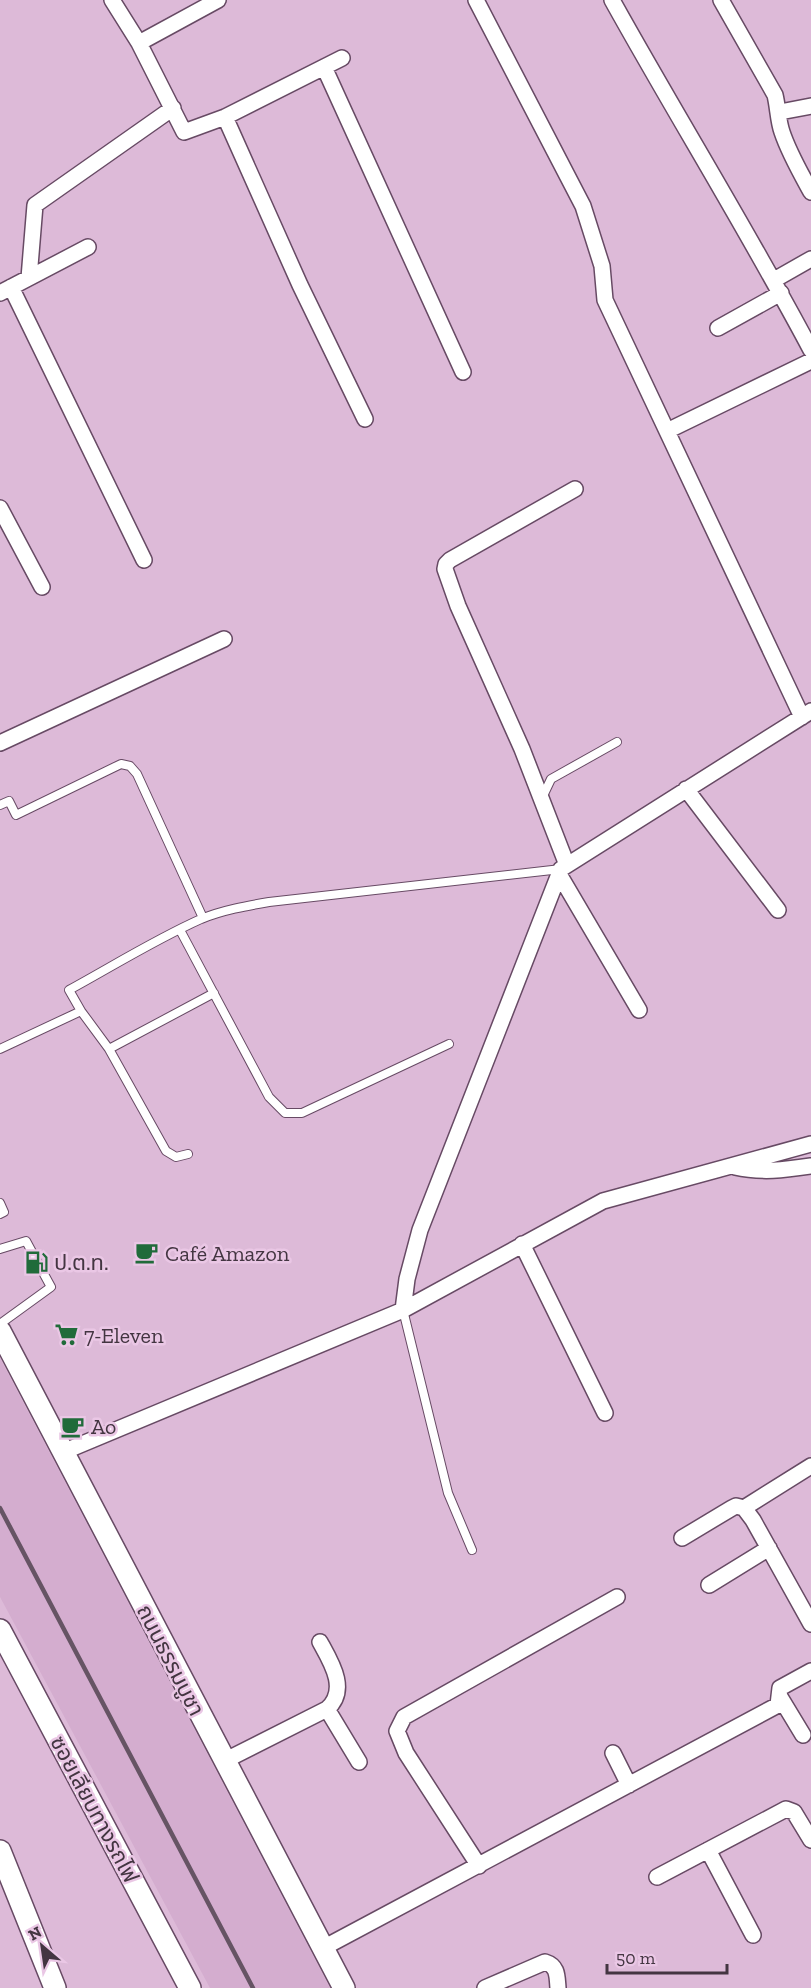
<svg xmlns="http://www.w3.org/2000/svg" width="811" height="1988" font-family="'Zilla Slab','Noto Sans Thai',serif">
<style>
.built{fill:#d4adcf}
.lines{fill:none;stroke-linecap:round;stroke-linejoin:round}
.lane-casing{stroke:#674a64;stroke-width:10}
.street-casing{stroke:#674a64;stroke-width:18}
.secondary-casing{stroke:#674a64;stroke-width:24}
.lane{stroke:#fff;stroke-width:8}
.street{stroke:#fff;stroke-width:15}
.secondary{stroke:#fff;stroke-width:21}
.rail{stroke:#665464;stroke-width:4.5}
.labels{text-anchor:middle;stroke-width:5;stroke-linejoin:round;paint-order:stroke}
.poi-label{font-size:22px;fill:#433541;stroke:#eac7e5;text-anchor:start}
.street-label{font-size:22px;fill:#433541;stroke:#eac7e5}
</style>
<rect width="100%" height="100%" fill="#ddbad8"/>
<path class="built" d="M 0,1358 L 330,1988 L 210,1988 L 0,1597 Z"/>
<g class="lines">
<defs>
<path id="lane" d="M 542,798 L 551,779 L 617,742
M 0,805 L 9,801 L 16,815 L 121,764 L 130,766 L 137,774 L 203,918
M 180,930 L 269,1097 L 285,1113 L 302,1113 L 449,1044
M 81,1011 L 109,1049 L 166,1151 L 176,1157 L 188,1154
M 0,1049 L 81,1011 L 69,990 C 113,966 156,939 201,919 C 223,910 246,906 269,902 L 561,869
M 109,1049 L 214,993
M 0,1203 L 4,1212 L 0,1214
M 0,1249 L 26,1241 L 51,1287 L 0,1324
M 403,1310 L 448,1493 L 472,1550"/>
<path id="street" d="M 112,0 L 139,43 L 184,132 L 225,117 L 342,58
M 476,0 L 583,206 L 602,266 L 605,300 L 802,717
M 612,0 C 677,117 748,231 811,350
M 721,0 L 775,95 C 778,107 778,121 782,132 C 789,153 800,172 811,192
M 139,43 L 218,0
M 324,67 L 463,372
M 780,112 L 811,106
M 225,117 L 300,285 L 365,419
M 29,278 L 35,205 L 173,108
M 774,280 L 811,259
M 11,287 L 144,560
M 0,293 L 88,247
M 718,328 L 781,293
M 667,431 L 811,361
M 0,508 L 42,587
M 0,743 L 224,639
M 686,789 L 778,910
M 567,865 L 522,749 L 458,606 L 445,569 L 446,564 L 450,560 L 575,489
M 559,874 L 639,1010
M 735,1167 C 761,1173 785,1170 811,1166
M 522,1244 L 605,1413
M 403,1310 L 407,1279 L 420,1230 L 561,869 L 811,711
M 63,1452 L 403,1310 L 603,1201 L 811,1144
M 811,1466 L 744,1508 L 753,1520 L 811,1624
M 682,1538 L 732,1508 L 736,1506 L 744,1508
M 709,1585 L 769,1548
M 320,1642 C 331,1662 349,1690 327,1709
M 780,1697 L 803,1735
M 613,1753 L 629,1785
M 224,1761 L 327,1709 L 359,1762
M 708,1850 L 753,1935
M 479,1866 L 406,1753 L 397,1731 L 404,1717 L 617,1597
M 657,1877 L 786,1809 L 794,1812 L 811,1840
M 323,1948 L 778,1705 L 780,1688 L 811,1671
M 485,1988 L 545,1962 C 558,1966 557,1976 558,1988"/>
<path id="secondary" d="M 0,1331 L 344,1988
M 0,1630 L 190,1988
M 0,1851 L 55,1988"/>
</defs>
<use href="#lane" class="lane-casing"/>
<use href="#street" class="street-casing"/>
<use href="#secondary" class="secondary-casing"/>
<use href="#lane" class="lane"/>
<use href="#street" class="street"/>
<use href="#secondary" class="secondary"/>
<path class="rail" d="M 0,1508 L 253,1988"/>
</g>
<defs>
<symbol id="cafe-bare" viewBox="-9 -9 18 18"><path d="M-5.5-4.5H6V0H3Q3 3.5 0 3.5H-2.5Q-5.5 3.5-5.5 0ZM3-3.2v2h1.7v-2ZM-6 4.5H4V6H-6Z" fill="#206b3a" stroke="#eac7e5" stroke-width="2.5" paint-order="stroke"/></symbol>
<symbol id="fuel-bare" viewBox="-9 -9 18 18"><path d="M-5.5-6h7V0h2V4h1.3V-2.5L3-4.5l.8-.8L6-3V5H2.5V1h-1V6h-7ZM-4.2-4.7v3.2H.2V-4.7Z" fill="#206b3a" stroke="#eac7e5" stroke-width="2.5" paint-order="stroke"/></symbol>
<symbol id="supermarket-bare" viewBox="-9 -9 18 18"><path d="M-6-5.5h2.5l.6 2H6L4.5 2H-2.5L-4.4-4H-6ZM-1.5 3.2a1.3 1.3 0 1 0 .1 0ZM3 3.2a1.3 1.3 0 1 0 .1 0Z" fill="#206b3a" stroke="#eac7e5" stroke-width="2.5" paint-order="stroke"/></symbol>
</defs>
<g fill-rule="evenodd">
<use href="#cafe-bare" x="130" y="1236" width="33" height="33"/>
<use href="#fuel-bare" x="20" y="1246" width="33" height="33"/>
<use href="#supermarket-bare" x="50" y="1318" width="33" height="33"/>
<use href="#cafe-bare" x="56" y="1410" width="33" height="33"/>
</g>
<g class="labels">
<g class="poi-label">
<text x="165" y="1261">Café Amazon</text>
<text x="54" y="1270">ป.ต.ท.</text>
<text x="84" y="1343">7-Eleven</text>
<text x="91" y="1434">Ao</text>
</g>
<g class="street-label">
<text transform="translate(171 1660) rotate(63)" y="8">ถนนธรรมบูชา</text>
<text transform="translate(95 1809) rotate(62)" y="8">ซอยเลียบทางรถไฟ</text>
</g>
</g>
<g transform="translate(42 1946) rotate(331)" stroke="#eac7e5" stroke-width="4.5" paint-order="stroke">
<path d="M0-4.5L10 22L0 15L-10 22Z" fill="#433541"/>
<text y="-9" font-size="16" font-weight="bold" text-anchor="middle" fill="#433541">N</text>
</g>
<path d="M607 1964v9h120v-9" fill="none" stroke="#433541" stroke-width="3"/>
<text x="616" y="1964" font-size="18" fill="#433541" stroke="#eac7e5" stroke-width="4.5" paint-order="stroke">50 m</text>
</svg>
